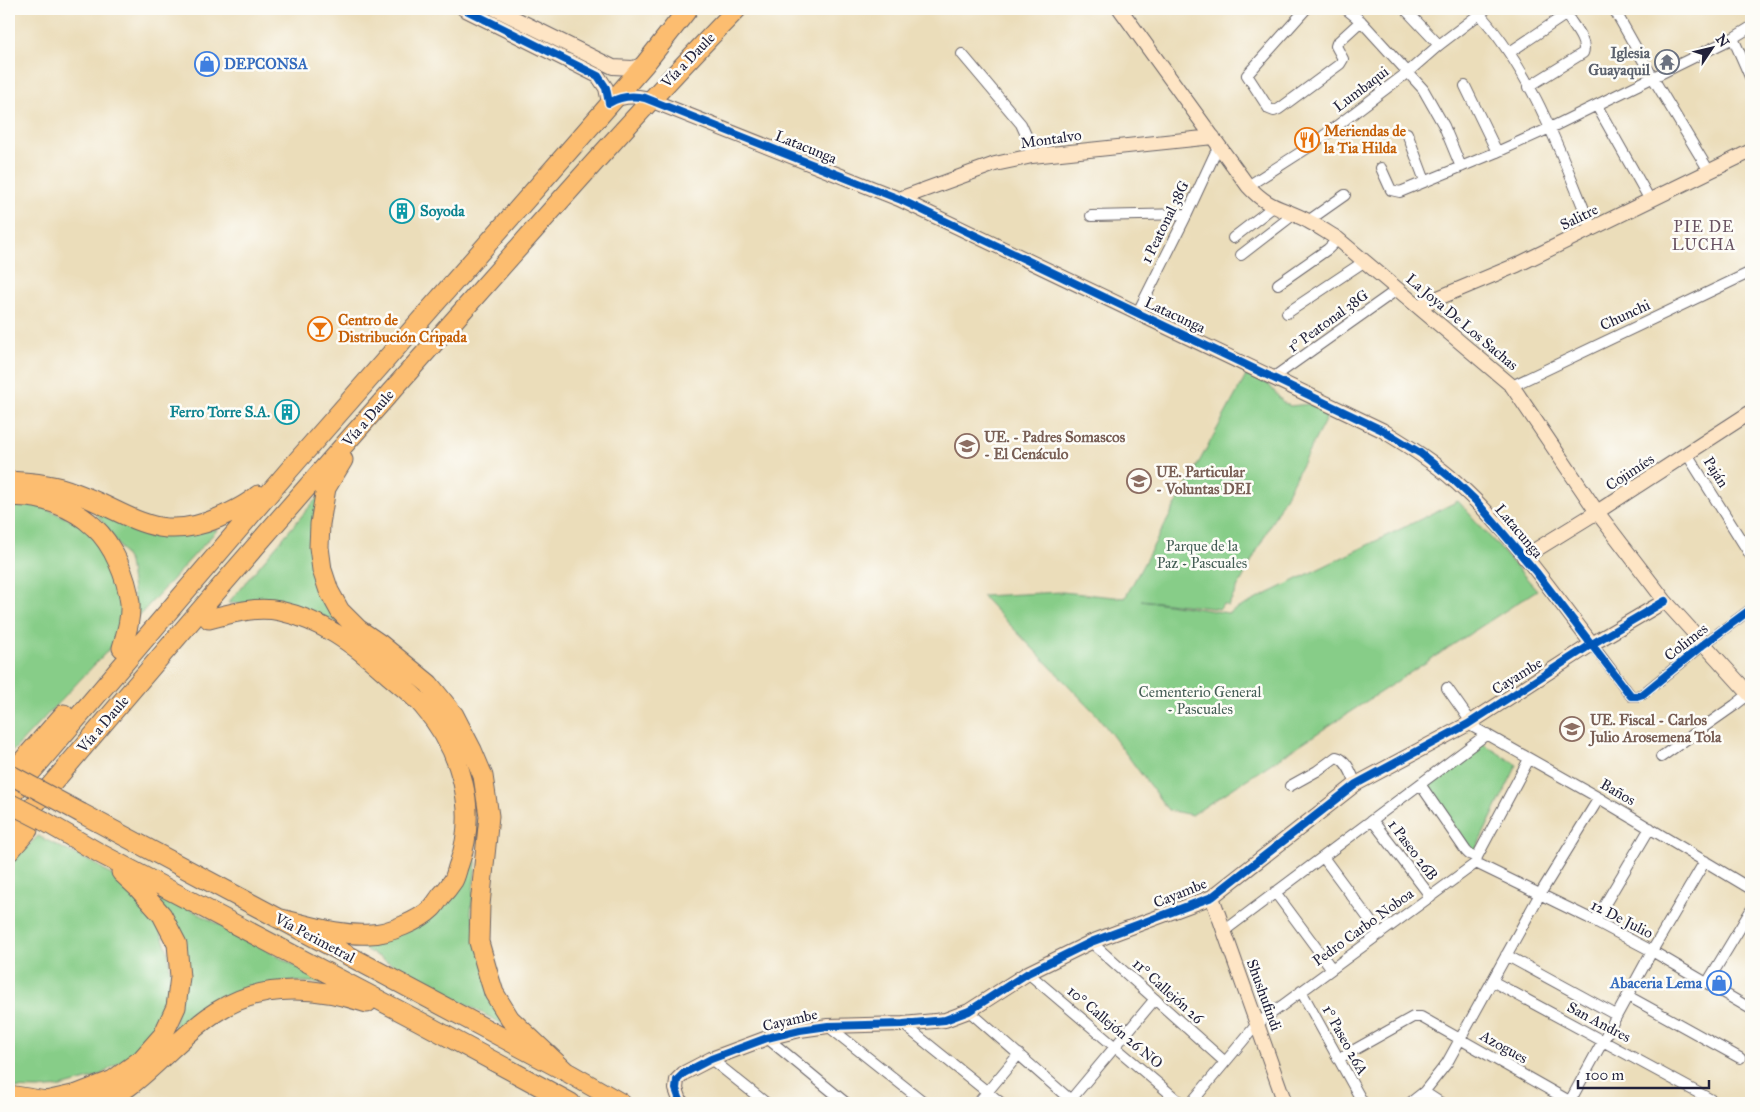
<svg xmlns="http://www.w3.org/2000/svg" width="1760" height="1112" font-family="'IM FELL Great Primer',serif">
<style>
.green{fill:#87cd88;stroke:#547862}
.lines{fill:none;stroke-linecap:round;stroke-linejoin:round}
.street-casing{stroke:#686367;stroke-width:12}
.secondary-casing{stroke:#686367;stroke-width:16}
.highway-casing{stroke:#686367;stroke-width:21}
.street{stroke:#fff;stroke-width:10}
.secondary{stroke:#fee5c5;stroke-width:14}
.highway{stroke:#fcbd6f;stroke-width:19}
.highway-bridge-casing{stroke:#686367;stroke-width:21;stroke-linecap:butt}
.highway-bridge{stroke:#fcbd6f;stroke-width:19}
.cycleway-casing{stroke:#fdfcf7;stroke-width:11}
.cycleway{stroke:#0057b8;stroke-width:8}
.labels{text-anchor:middle;stroke-width:5;stroke-linejoin:round;paint-order:stroke}
.worship-label{font-size:15px;font-weight:bold;fill:#5b616d;stroke:#fdfcf7;text-anchor:end}
.street-label{font-size:15px;fill:#22223b;stroke:#fdfcf7}
.shop-label{font-size:15px;font-weight:bold;fill:#366cbe;stroke:#fdfcf7;text-anchor:start}
.food-label{font-size:15px;font-weight:bold;fill:#c56008;stroke:#fdfcf7;text-anchor:start}
.culture-label{font-size:15px;font-weight:bold;fill:#0d838f;stroke:#fdfcf7;text-anchor:start}
.education-label{font-size:15px;font-weight:bold;fill:#785e54;stroke:#fdfcf7;text-anchor:start}
.park-label{font-size:15px;fill:#455e56;stroke:#fdfcf7}
.neighbourhood-label{font-size:16px;letter-spacing:1px;fill:#6a5463;stroke:#fdfcf7}
</style>
<rect width="100%" height="100%" fill="#fdfcf7"/>
<filter id="ink" filterUnits="userSpaceOnUse"><feTurbulence type="fractalNoise" baseFrequency=".02" numOctaves="2"/><feDisplacementMap in="SourceGraphic" scale="10" xChannelSelector="R" yChannelSelector="G"/><feConvolveMatrix kernelMatrix="1 2 1 2 8 2 1 2 1" color-interpolation-filters="sRGB"/></filter>
<filter id="wash" filterUnits="userSpaceOnUse"><feTurbulence type="fractalNoise" baseFrequency=".0096" numOctaves="4" result="noise"/><feDisplacementMap in="SourceGraphic" scale="20" xChannelSelector="R" yChannelSelector="G"/><feGaussianBlur stdDeviation="1.12" result="paint"/><feColorMatrix in="noise" values="0 0 0 0 0 0 0 0 0 0 0 0 0 0 0 0 0 1.4 0 .05"/><feComposite in="paint" operator="in"/></filter>
<g filter="url(#wash)">
<rect width="100%" height="100%" fill="#ebddba"/>
<path class="green" d="M 1247,374 L 1269,385 L 1283,402 L 1290,406 L 1309,404 L 1329,413 L 1228,606 L 1223,604 L 1220,609 L 1141,600 L 1228,613 L 1458,501 L 1537,590 L 1192,815 L 1168,810 L 1097,715 L 982,596 L 1062,592 L 1125,598 Z
M 322,492 L 314,526 L 342,624 L 316,613 L 285,604 L 228,603 Z
M 9,503 L 35,504 L 83,525 L 101,545 L 123,591 L 123,620 L 113,645 L 11,753 L 9,752 Z
M 94,511 L 152,532 L 185,532 L 218,529 L 137,618 L 129,562 L 108,529 Z
M 1482,743 L 1517,765 L 1475,851 L 1471,849 L 1424,784 Z
M 38,836 L 99,866 L 129,888 L 155,918 L 168,951 L 171,979 L 170,1000 L 156,1027 L 137,1051 L 97,1077 L 61,1087 L 38,1089 L 10,1088 L 9,1087 L 9,865 Z
M 473,852 L 476,863 L 471,913 L 506,1026 L 357,945 L 380,942 L 460,887 Z
M 142,883 L 327,983 L 285,981 L 171,1040 L 185,975 Z"/>
</g>
<g filter="url(#ink)">
<g class="lines">
<defs>
<path id="street" d="M 1306,9 L 1247,75 L 1269,109 L 1274,111 L 1279,109 L 1340,64 L 1343,59 L 1336,46 L 1337,43 L 1361,21
M 1346,9 L 1361,21 L 1423,89 L 1444,126 L 1461,167
M 1405,9 L 1439,45
M 1475,9 C 1532,70 1561,154 1592,229
M 1614,9 L 1653,78 L 1709,171
M 1733,38 L 1751,79
M 1510,52 L 1574,9
M 962,54 L 1021,124 L 1026,135 L 1032,156
M 1465,86 L 1497,152
M 1528,87 L 1583,53 C 1588,41 1572,25 1566,14
M 1597,106 L 1650,200
M 1407,133 L 1425,181
M 1381,168 L 1391,190 L 1400,192 L 1497,152 L 1550,128 L 1733,38 L 1751,27
M 1248,186 L 1309,147 L 1408,72 L 1439,45 L 1486,9
M 1091,216 L 1187,214
M 1308,221 L 1345,195
M 1233,238 L 1273,207
M 1241,255 L 1293,215
M 1278,284 L 1328,249 L 1338,239
M 1138,312 L 1187,214 L 1219,145
M 1287,313 L 1365,261
M 1274,377 L 1398,289
M 1512,386 L 1751,272
M 1687,454 L 1751,556
M 1592,644 L 1631,696 L 1637,696 L 1643,694 L 1704,644 L 1751,609
M 1447,688 L 1471,722
M 1468,724 L 1599,798 L 1751,889
M 1661,757 L 1735,705 L 1749,694
M 1420,784 L 1466,851 L 1469,854 L 1477,857
M 1290,786 L 1317,771 L 1336,757 C 1347,759 1352,775 1356,784
M 1372,820 L 1431,897
M 1323,857 L 1380,934
M 1476,863 L 1595,921 L 1652,951 L 1751,1009
M 1275,892 L 1332,969
M 1595,921 L 1650,828
M 1224,931 L 1487,734
M 1091,942 L 1225,1062
M 1506,955 L 1616,1015
M 1028,973 L 1181,1103
M 1492,981 L 1717,1103
M 1707,983 L 1751,910
M 1301,991 L 1363,1103
M 1628,996 L 1740,1058
M 969,1011 L 1074,1103
M 903,1024 L 1001,1103
M 828,1026 L 925,1103
M 767,1038 L 846,1103
M 711,1059 L 766,1103
M 1338,1059 L 1413,1017 L 1421,1017 L 1573,1103
M 1424,1092 L 1441,1103
M 978,1103 L 1019,1054
M 1068,1103 L 1155,999
M 1191,1103 L 1257,1024 L 1476,863 L 1477,857 L 1529,759
M 1410,1103 L 1424,1092 L 1447,1063 L 1540,894 L 1599,798
M 1569,1103 L 1652,951 L 1705,861"/>
<path id="secondary" d="M 464,9 L 598,76 L 606,88 L 609,103 C 621,96 632,95 645,98 L 899,199 L 1382,430 C 1408,446 1434,462 1457,483 C 1509,530 1550,589 1592,644
M 496,9 L 613,67 L 633,68 L 645,64
M 1120,9 L 1248,186 C 1270,210 1282,207 1308,221 C 1318,226 1328,233 1338,239 L 1512,386 L 1597,512 L 1665,601 L 1751,696
M 899,199 L 995,164 L 1032,156 L 1213,137
M 1419,306 L 1517,265 L 1751,151
M 1524,557 L 1597,512 L 1751,412
M 1212,897 L 1285,1103
M 681,1103 L 676,1089 L 677,1080 L 684,1073 L 711,1059 L 767,1038 L 800,1030 L 828,1026 L 903,1024 L 945,1020 L 969,1011 L 1028,973 L 1091,942 L 1212,897 L 1356,784 L 1468,724 L 1592,644 L 1665,601"/>
<path id="highway" d="M 343,460 L 326,488 L 320,524 L 319,547 L 322,570 L 329,591 L 340,611 L 358,629 L 380,644 L 429,684 L 454,715 L 472,750 L 483,776 L 489,816 L 480,905 L 479,942 L 489,977 L 494,993 L 510,1019 L 565,1071
M 9,481 C 30,482 53,484 73,492 C 129,512 155,545 218,518 C 232,512 247,505 258,495
M 9,497 C 38,494 73,507 94,527 C 113,544 127,578 130,603 C 131,619 126,634 122,648
M 209,619 C 233,613 256,606 280,611 C 321,620 353,643 384,671 C 396,682 412,693 423,706 C 460,748 479,809 459,864 C 457,869 456,876 453,881 C 449,887 445,892 441,896 C 438,900 435,905 432,908 C 419,921 388,934 370,934 C 338,936 308,925 277,918
M 9,776 L 64,714
M 9,798 L 290,469 L 645,64 L 688,9
M 81,813 L 565,1071 L 621,1103
M 44,821 L 101,854 L 419,1021 L 571,1103
M 9,835 C 156,660 306,487 458,316 C 550,212 641,108 737,9
M 9,852 L 28,830
M 9,1095 L 46,1101 L 77,1094 L 113,1080 L 142,1059 L 163,1035 L 176,1007 L 180,977 L 177,944 L 162,915 L 137,887 L 121,872
M 96,1103 C 124,1095 143,1075 164,1056 C 180,1041 197,1024 216,1012 C 262,982 318,987 367,1003"/>
</defs>
<use href="#street" class="street-casing"/>
<use href="#secondary" class="secondary-casing"/>
<use href="#highway" class="highway-casing"/>
<use href="#street" class="street"/>
<use href="#secondary" class="secondary"/>
<use href="#highway" class="highway"/>
<defs>
<path id="highway-bridge" d="M 9,774 L 81,813
M 9,803 L 44,821"/>
</defs>
<use href="#highway-bridge" class="highway-bridge-casing"/>
<use href="#highway-bridge" class="highway-bridge"/>
<defs>
<path id="cycleway" d="M 464,9 L 598,76 L 606,88 L 609,103 C 621,96 632,95 645,98 L 899,199 L 1382,430 L 1420,453 L 1456,482 L 1475,500 L 1536,572 L 1631,696 L 1637,696 L 1643,694 L 1704,644 L 1751,609
M 681,1103 L 676,1089 L 677,1080 L 684,1073 L 711,1059 L 767,1038 L 800,1030 L 828,1026 L 903,1024 L 945,1020 L 969,1011 L 1028,973 L 1091,942 L 1212,897 L 1356,784 L 1468,724 L 1592,644 L 1665,601"/>
</defs>
<use href="#cycleway" class="cycleway-casing"/>
<use href="#cycleway" class="cycleway"/>
</g>
</g>
<defs>
<symbol id="temple-ring" viewBox="-11 -11 22 22"><circle r="9.5" fill="#fdfcf7" stroke="#6b7280" stroke-width="1.5"/><path d="M0-6L5-2H3V0L6.5 2.5H4V6H1.5V3h-3V6H-4V2.5H-6.5L-3 0V-2H-5Z" fill="#6b7280"/></symbol>
<symbol id="shop-ring" viewBox="-11 -11 22 22"><circle r="9.5" fill="#fdfcf7" stroke="#3f7fe0" stroke-width="1.5"/><path d="M-5-2.5h2.3a2.7 3.5 0 0 1 5.4 0H5L5.5 6h-11ZM-1.5-2.5h3a1.5 2.3 0 0 0-3 0Z" fill="#3f7fe0"/></symbol>
<symbol id="restaurant-ring" viewBox="-11 -11 22 22"><circle r="9.5" fill="#fdfcf7" stroke="#e8710a" stroke-width="1.5"/><path d="M-5-6h1v4h1v-4h1v4h1v-4h1v5L-1.5 .5V6h-2V.5L-5-1ZM5-6V6H3V1.5H1.5Q1.5-4 5-6Z" fill="#e8710a"/></symbol>
<symbol id="building-ring" viewBox="-11 -11 22 22"><circle r="9.5" fill="#fdfcf7" stroke="#0f9aa8" stroke-width="1.5"/><path d="M-4-6H4V6H1V3H-1V6H-4ZM-2.5-4.3h1.7v1.8h-1.7ZM.8-4.3h1.7v1.8H.8ZM-2.5-1h1.7V.8h-1.7ZM.8-1h1.7V.8H.8Z" fill="#0f9aa8"/></symbol>
<symbol id="bar-ring" viewBox="-11 -11 22 22"><circle r="9.5" fill="#fdfcf7" stroke="#e8710a" stroke-width="1.5"/><path d="M-6-5H6L.8 .8V4.5H3.5V6h-7V4.5H-.8V.8Z" fill="#e8710a"/></symbol>
<symbol id="school-ring" viewBox="-11 -11 22 22"><circle r="9.5" fill="#fdfcf7" stroke="#8d6e63" stroke-width="1.5"/><path d="M0-5L7-2L0 1L-7-2ZM-4 1L0 2.5L4 1V4Q0 6-4 4Z" fill="#8d6e63"/></symbol>
</defs>
<g fill-rule="evenodd">
<use href="#temple-ring" x="1653" y="48" width="28" height="28"/>
<use href="#shop-ring" x="193" y="50" width="28" height="28"/>
<use href="#restaurant-ring" x="1293" y="126" width="28" height="28"/>
<use href="#building-ring" x="388" y="197" width="28" height="28"/>
<use href="#bar-ring" x="306" y="315" width="28" height="28"/>
<use href="#building-ring" x="273" y="398" width="28" height="28"/>
<use href="#school-ring" x="953" y="432" width="28" height="28"/>
<use href="#school-ring" x="1125" y="467" width="28" height="28"/>
<use href="#school-ring" x="1558" y="715" width="28" height="28"/>
<use href="#shop-ring" x="1705" y="969" width="28" height="28"/>
</g>
<g class="labels">
<g class="worship-label">
<text x="1650" y="58">Iglesia<tspan x="1650" dy="17">Guayaquil</tspan></text>
</g>
<g class="street-label">
<text transform="translate(688 60) rotate(-46)" y="5">Vía a Daule</text>
<text transform="translate(1361 89) rotate(-37)" y="5">Lumbaqui</text>
<text transform="translate(1051 139) rotate(-8)" y="5">Montalvo</text>
<text transform="translate(806 147) rotate(22)" y="5">Latacunga</text>
<text transform="translate(1579 217) rotate(-26)" y="5">Salitre</text>
<text transform="translate(1165 222) rotate(-64)" y="5">1 Peatonal 38G</text>
<text transform="translate(1175 315) rotate(25)" y="5">Latacunga</text>
<text transform="translate(1625 315) rotate(-25)" y="5">Chunchi</text>
<text transform="translate(1328 321) rotate(-36)" y="5">1° Peatonal 38G</text>
<text transform="translate(1462 322) rotate(40)" y="5">La Joya De Los Sachas</text>
<text transform="translate(368 418) rotate(-49)" y="5">Vía a Daule</text>
<text transform="translate(1630 472) rotate(-33)" y="5">Cojimíes</text>
<text transform="translate(1716 472) rotate(58)" y="5">Paján</text>
<text transform="translate(1519 531) rotate(50)" y="5">Latacunga</text>
<text transform="translate(1686 642) rotate(-38)" y="5">Colimes</text>
<text transform="translate(1517 676) rotate(-32)" y="5">Cayambe</text>
<text transform="translate(103 724) rotate(-49)" y="5">Vía a Daule</text>
<text transform="translate(1618 792) rotate(30)" y="5">Baños</text>
<text transform="translate(1413 850) rotate(53)" y="5">1 Paseo 26B</text>
<text transform="translate(1180 893) rotate(-22)" y="5">Cayambe</text>
<text transform="translate(1622 919) rotate(27)" y="5">12 De Julio</text>
<text transform="translate(1363 927) rotate(-36)" y="5">Pedro Carbo Noboa</text>
<text transform="translate(315 938) rotate(28)" y="5">Vía Perimetral</text>
<text transform="translate(1168 991) rotate(42)" y="5">11° Callejón 26</text>
<text transform="translate(1264 995) rotate(70)" y="5">Shushufindi</text>
<text transform="translate(790 1020) rotate(-13)" y="5">Cayambe</text>
<text transform="translate(1599 1022) rotate(28)" y="5">San Andres</text>
<text transform="translate(1115 1027) rotate(40)" y="5">10° Callejón 26 NO</text>
<text transform="translate(1345 1040) rotate(61)" y="5">1° Paseo 26A</text>
<text transform="translate(1504 1047) rotate(29)" y="5">Azogues</text>
</g>
<g class="shop-label">
<text x="224" y="69">DEPCONSA</text>
<text x="1702" y="988" text-anchor="end">Abaceria Lema</text>
</g>
<g class="food-label">
<text x="1324" y="136">Meriendas de<tspan x="1324" dy="17">la Tia Hilda</tspan></text>
<text x="338" y="325">Centro de<tspan x="338" dy="17">Distribución Cripada</tspan></text>
</g>
<g class="culture-label">
<text x="420" y="216">Soyoda</text>
<text x="270" y="417" text-anchor="end">Ferro Torre S.A.</text>
</g>
<g class="education-label">
<text x="984" y="442">UE. - Padres Somascos<tspan x="984" dy="17">- El Cenáculo</tspan></text>
<text x="1156" y="477">UE. Particular<tspan x="1156" dy="17">- Voluntas DEI</tspan></text>
<text x="1590" y="725">UE. Fiscal - Carlos<tspan x="1590" dy="17">Julio Arosemena Tola</tspan></text>
</g>
<g class="park-label">
<text x="1202" y="551">Parque de la<tspan x="1202" dy="17">Paz - Pascuales</tspan></text>
<text x="1200" y="697">Cementerio General<tspan x="1200" dy="17">- Pascuales</tspan></text>
</g>
<g class="neighbourhood-label">
<text x="1704" y="232">PIE DE<tspan x="1704" dy="18">LUCHA</tspan></text>
</g>
</g>
<rect width="1760" height="1112" fill="none" stroke="#fdfcf7" stroke-width="30"/>
<g transform="translate(1712 48) rotate(55)" stroke="#fdfcf7" stroke-width="4" paint-order="stroke">
<path d="M0-4L9 19L0 12L-9 19Z" fill="#22223b"/>
<text y="-8" font-size="14" font-weight="bold" text-anchor="middle" fill="#22223b">N</text>
</g>
<path d="M1578 1080v8h131v-8" fill="none" stroke="#22223b" stroke-width="2.5"/>
<text x="1585" y="1080" font-size="15" fill="#22223b" stroke="#fdfcf7" stroke-width="4" paint-order="stroke">100 m</text>
</svg>
